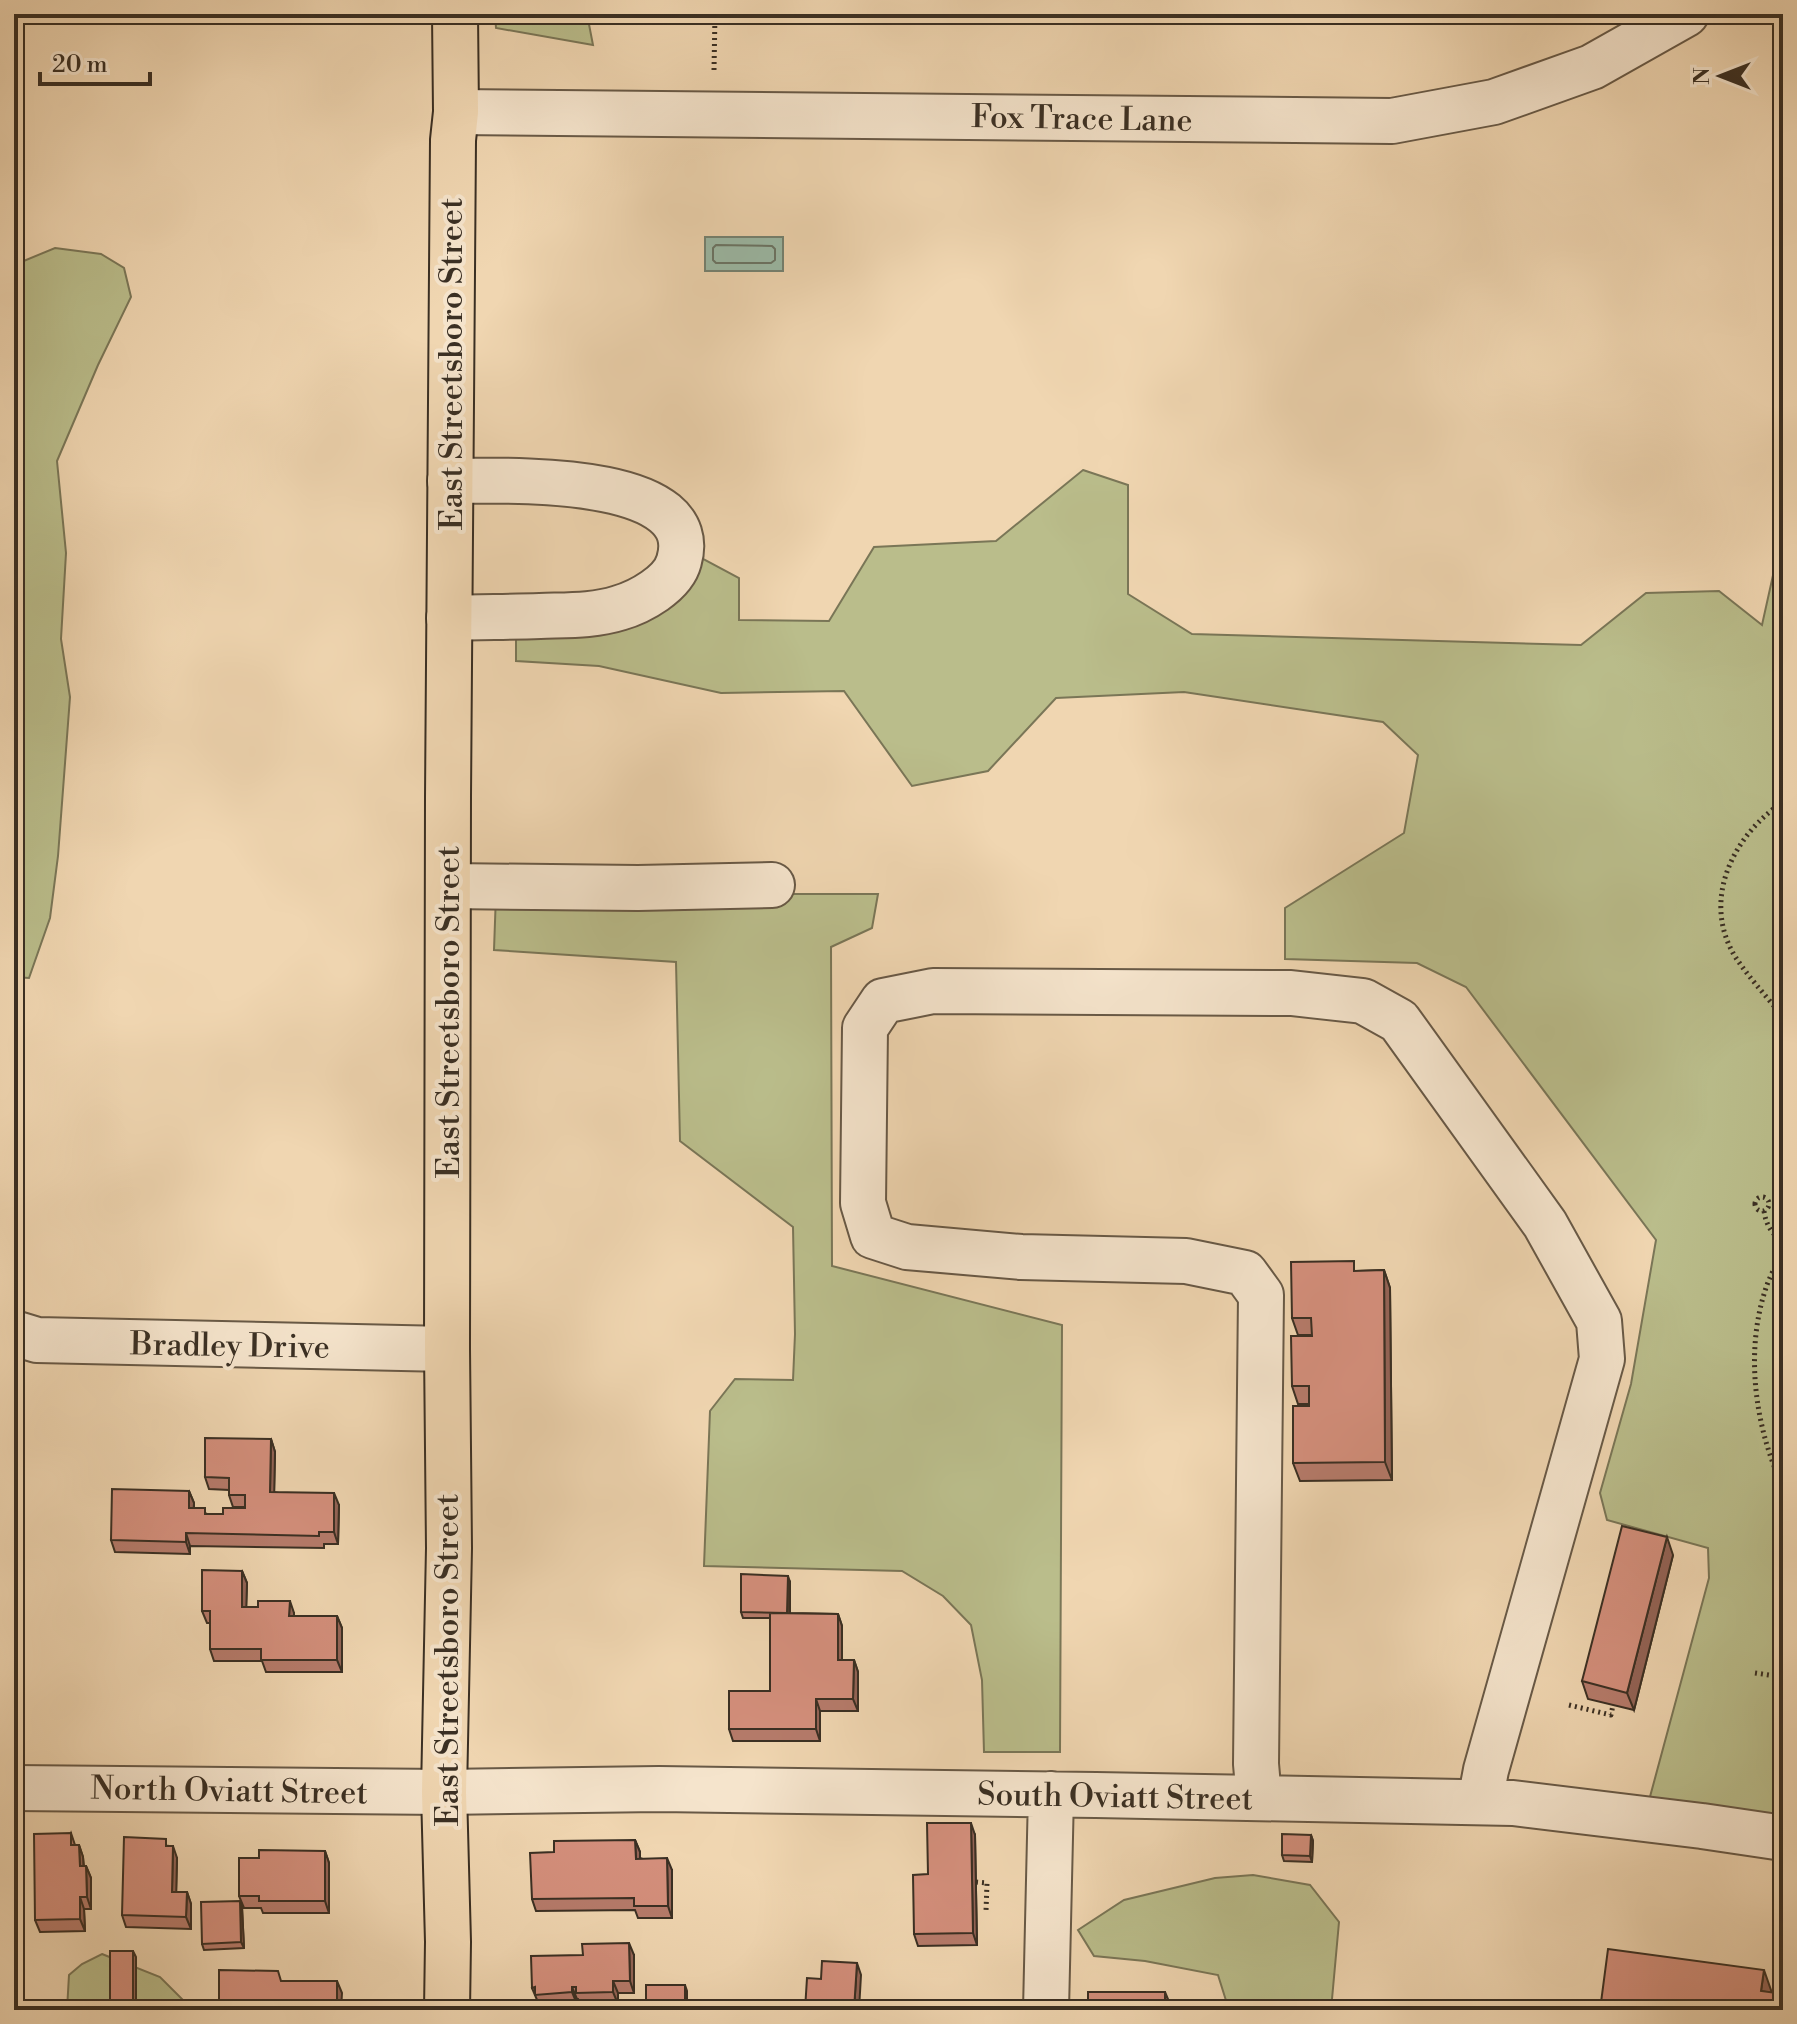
<svg xmlns="http://www.w3.org/2000/svg" width="1797" height="2024" font-family="'Libre Bodoni',serif">
<style>
.green{fill:#babd8b;stroke:#7a7657;stroke-width:2}
.water{fill:#9bbaa7;stroke:#748272;stroke-width:2}
.lines{fill:none;stroke-linecap:round;stroke-linejoin:round}
.shore{stroke:#6a7465;stroke-width:2}
.minor-casing{stroke:#685946;stroke-width:48}
.major-casing{stroke:#3a2f23;stroke-width:48}
.path{stroke:#3a2f23;stroke-width:5;stroke-dasharray:2 4;stroke-linecap:butt}
.minor{stroke:#f5e4cc;stroke-width:44}
.major{stroke:#f0d6b1;stroke-width:44}
.wall{fill:#b67b6b;stroke:#3a2f23;stroke-width:2}
.shaded-wall{fill:#946457;stroke:#3a2f23;stroke-width:2}
.building{fill:#d48f7c;stroke:#3a2f23;stroke-width:2}
.labels{text-anchor:middle;stroke-width:8;stroke-linejoin:round;paint-order:stroke}
.street-label{font-size:32px;fill:#3a2f23;stroke:#f5e4cc}
</style>
<rect width="100%" height="100%" fill="#f0d6b1"/>
<filter id="stains"><feTurbulence type="fractalNoise" baseFrequency=".0025" numOctaves="4"/><feColorMatrix values="0 0 0 0 .2 0 0 0 0 .09 0 0 0 0 .02 0 0 0 .5 -.17"/></filter>
<radialGradient id="worn" r=".72"><stop offset=".6" stop-color="#630" stop-opacity="0"/><stop offset="1" stop-color="#630" stop-opacity=".3"/></radialGradient>
<path class="green" d="M 495,14 L 587,14 L 593,45 L 496,28 Z
M 55,248 L 101,254 L 124,268 L 131,297 L 98,365 L 57,461 L 66,553 L 61,639 L 70,697 L 58,856 L 50,918 L 29,978 L 14,977 L 14,265 Z
M 1083,470 L 1128,485 L 1128,594 L 1192,634 L 1581,645 L 1646,593 L 1719,591 L 1762,625 L 1783,530 L 1783,1839 L 1644,1819 L 1709,1578 L 1708,1548 L 1607,1520 L 1600,1493 L 1631,1384 L 1656,1240 L 1466,987 L 1417,963 L 1285,959 L 1285,908 L 1404,833 L 1418,755 L 1383,722 L 1184,692 L 1056,698 L 988,771 L 912,786 L 844,691 L 721,693 L 599,666 L 516,661 L 516,625 L 696,555 L 739,578 L 739,620 L 829,621 L 874,547 L 996,541 Z
M 496,894 L 878,894 L 872,928 L 831,947 L 832,1266 L 1062,1325 L 1060,1752 L 984,1752 L 982,1680 L 971,1625 L 943,1596 L 902,1571 L 704,1566 L 710,1411 L 735,1379 L 793,1380 L 795,1334 L 793,1227 L 680,1141 L 676,962 L 494,950 Z
M 1253,1875 L 1310,1885 L 1339,1922 L 1331,2010 L 1229,2010 L 1218,1975 L 1145,1961 L 1094,1956 L 1078,1930 L 1124,1900 L 1215,1878 Z
M 102,1954 L 160,1977 L 193,2010 L 67,2010 L 69,1975 L 82,1964 Z"/>
<path class="water" d="M 705,237 L 783,237 L 783,271 L 705,271 Z"/>
<g class="lines">
<path class="shore" d="M 716,245 L 772,246 L 775,249 L 775,260 L 771,263 L 716,263 L 713,260 L 713,248 Z"/>
<defs>
<path id="minor" d="M 456,112 L 1392,121 L 1494,102 L 1592,67 L 1686,14
M 449,618 C 479,617 510,617 540,616 C 567,615 594,616 619,608 C 640,602 673,584 679,561 C 705,471 500,481 450,481
M 449,886 L 638,888 L 772,885
M 14,1333 L 37,1340 L 447,1349
M 14,1788 L 444,1792 L 659,1789 L 1096,1795 L 1513,1803 L 1702,1826 L 1783,1838
M 1259,1798 L 1256,1764 L 1261,1295 L 1245,1273 L 1186,1261 L 1021,1257 L 907,1247 L 873,1236 L 863,1203 L 865,1028 L 883,1001 L 933,991 L 1291,993 L 1363,1001 L 1399,1021 L 1545,1224 L 1599,1321 L 1602,1359 L 1486,1770 L 1480,1802
M 1046,2010 L 1051,1794"/>
<path id="major" d="M 447,2010 L 448,1942 L 444,1792 L 449,1548 L 447,1349 L 448,797 L 453,140 L 456,112 L 455,14"/>
</defs>
<use href="#minor" class="minor-casing"/>
<use href="#major" class="major-casing"/>
<path class="path" d="M 714,70 L 715,14
M 1783,802 C 1733,835 1700,901 1736,958 C 1750,979 1768,998 1783,1017
M1755 1204a7 7 0 1 1 14 0a7 7 0 1 1-14 0Z
M 1764,1211 C 1766,1225 1772,1234 1783,1242
M 1783,1250 C 1777,1264 1769,1277 1765,1291 C 1745,1353 1755,1428 1783,1487
M 1755,1673 L 1783,1677
M 1569,1705 L 1611,1715 L 1613,1705
M 976,1882 L 987,1883 L 986,1911"/>
<use href="#minor" class="minor"/>
<use href="#major" class="major"/>
</g>
<path class="wall" d="M 1384,1270 L 1390,1288 L 1392,1480 L 1300,1481 L 1293,1463 L 1309,1404 L 1298,1404 L 1292,1386 L 1312,1335 L 1298,1335 L 1292,1318 L 1357,1271 Z
M 271,1439 L 275,1452 L 274,1492 L 339,1505 L 338,1544 L 324,1544 L 324,1548 L 190,1546 L 190,1554 L 115,1552 L 111,1540 L 189,1491 L 194,1503 L 194,1508 L 207,1514 L 223,1514 L 245,1508 L 245,1507 L 233,1507 L 229,1495 L 229,1490 L 209,1489 L 205,1477 Z
M 1673,1555 L 1634,1710 L 1588,1699 L 1582,1681 Z
M 242,1571 L 247,1583 L 246,1607 L 294,1613 L 294,1616 L 337,1616 L 342,1628 L 342,1672 L 266,1672 L 262,1661 L 214,1661 L 210,1649 L 210,1623 L 207,1623 L 202,1611 Z
M 790,1582 L 790,1613 L 838,1614 L 842,1626 L 842,1660 L 854,1660 L 858,1672 L 858,1711 L 820,1711 L 820,1741 L 733,1741 L 729,1729 L 770,1691 L 770,1618 L 743,1618 L 741,1612 Z
M 71,1833 L 75,1845 L 79,1845 L 83,1857 L 84,1866 L 86,1866 L 91,1878 L 91,1909 L 84,1909 L 85,1931 L 40,1932 L 35,1920 Z
M 975,1835 L 977,1945 L 918,1946 L 914,1934 L 928,1874 Z
M 1311,1835 L 1313,1841 L 1312,1862 L 1284,1861 L 1282,1855 Z
M 635,1840 L 640,1852 L 640,1858 L 672,1870 L 672,1918 L 638,1918 L 635,1910 L 536,1911 L 532,1899 L 554,1852 Z
M 168,1846 L 177,1858 L 176,1892 L 187,1892 L 191,1904 L 191,1929 L 126,1927 L 122,1915 Z
M 325,1851 L 329,1863 L 329,1913 L 263,1913 L 261,1908 L 244,1908 L 239,1896 L 259,1858 Z
M 240,1901 L 242,1907 L 244,1948 L 204,1950 L 202,1944 Z
M 634,1955 L 634,1993 L 618,1993 L 618,2004 L 580,2005 L 578,1999 L 577,1999 L 577,2004 L 540,2007 L 532,1988 Z"/>
<path class="shaded-wall" d="M 1384,1270 L 1390,1288 L 1392,1480 L 1385,1462 Z
M 271,1439 L 275,1452 L 274,1504 L 270,1492 Z
M 189,1491 L 194,1503 L 193,1520 L 189,1508 Z
M 334,1493 L 339,1505 L 338,1544 L 334,1532 Z
M 186,1533 L 190,1546 L 190,1554 L 186,1542 Z
M 1667,1537 L 1673,1555 L 1634,1710 L 1627,1693 Z
M 242,1571 L 247,1583 L 246,1619 L 242,1607 Z
M 788,1576 L 790,1582 L 789,1619 L 787,1613 Z
M 290,1601 L 294,1613 L 294,1628 L 289,1616 Z
M 838,1614 L 842,1626 L 842,1672 L 838,1660 Z
M 337,1616 L 342,1628 L 342,1672 L 337,1660 Z
M 854,1660 L 858,1672 L 858,1711 L 853,1699 Z
M 816,1699 L 820,1711 L 820,1741 L 816,1729 Z
M 971,1823 L 975,1835 L 977,1945 L 973,1933 Z
M 1311,1835 L 1313,1841 L 1312,1862 L 1310,1856 Z
M 635,1840 L 640,1852 L 640,1871 L 636,1859 Z
M 79,1845 L 83,1857 L 84,1878 L 80,1866 Z
M 173,1846 L 177,1858 L 176,1904 L 172,1892 Z
M 325,1851 L 329,1863 L 329,1913 L 325,1901 Z
M 667,1858 L 672,1870 L 672,1918 L 668,1906 Z
M 86,1866 L 91,1878 L 91,1909 L 87,1897 Z
M 187,1892 L 191,1904 L 191,1929 L 186,1917 Z
M 80,1897 L 84,1909 L 85,1931 L 80,1919 Z
M 240,1901 L 242,1907 L 244,1948 L 241,1942 Z
M 629,1943 L 634,1955 L 634,1993 L 630,1981 Z
M 133,1951 L 136,1957 L 136,2010 L 133,2010 Z
M 857,1963 L 861,1975 L 859,2010 L 854,2010 Z
M 1764,1970 L 1772,1993 L 1761,1991 Z
M 337,1981 L 342,1993 L 341,2010 L 337,2010 Z
M 613,1981 L 618,1993 L 618,2004 L 613,1992 Z
M 685,1985 L 687,1991 L 687,2010 L 685,2010 Z
M 572,1987 L 577,1999 L 577,2004 L 572,1992 Z
M 1165,1992 L 1170,2004 L 1170,2010 L 1165,2010 Z"/>
<path class="building" d="M 1354,1261 L 1354,1271 L 1384,1270 L 1385,1462 L 1293,1463 L 1293,1406 L 1309,1406 L 1309,1386 L 1292,1386 L 1291,1336 L 1312,1336 L 1311,1318 L 1292,1318 L 1291,1262 Z
M 205,1438 L 271,1439 L 270,1492 L 334,1493 L 334,1532 L 319,1532 L 319,1536 L 186,1533 L 186,1542 L 111,1540 L 112,1489 L 189,1491 L 189,1508 L 205,1508 L 205,1514 L 223,1514 L 223,1508 L 245,1508 L 245,1495 L 229,1495 L 229,1478 L 205,1477 Z
M 1622,1526 L 1667,1537 L 1627,1693 L 1582,1681 Z
M 202,1570 L 242,1571 L 242,1607 L 258,1607 L 258,1601 L 290,1601 L 289,1616 L 337,1616 L 337,1660 L 261,1660 L 261,1649 L 210,1649 L 210,1611 L 202,1611 Z
M 741,1574 L 788,1576 L 787,1613 L 741,1612 Z
M 770,1613 L 838,1614 L 838,1660 L 854,1660 L 853,1699 L 816,1699 L 816,1729 L 729,1729 L 729,1691 L 770,1691 Z
M 927,1823 L 971,1823 L 973,1933 L 914,1934 L 913,1875 L 928,1874 Z
M 71,1833 L 71,1845 L 79,1845 L 80,1866 L 86,1866 L 87,1897 L 80,1897 L 80,1919 L 35,1920 L 34,1834 Z
M 1282,1834 L 1311,1835 L 1310,1856 L 1282,1855 Z
M 124,1837 L 166,1839 L 166,1846 L 173,1846 L 172,1892 L 187,1892 L 186,1917 L 122,1915 Z
M 635,1840 L 636,1859 L 667,1858 L 668,1906 L 634,1906 L 634,1898 L 532,1899 L 530,1853 L 554,1852 L 554,1841 Z
M 259,1850 L 325,1851 L 325,1901 L 259,1901 L 259,1896 L 239,1896 L 239,1858 L 259,1858 Z
M 240,1901 L 241,1942 L 202,1944 L 201,1902 Z
M 629,1943 L 630,1981 L 613,1981 L 613,1992 L 576,1993 L 576,1987 L 572,1987 L 572,1992 L 535,1995 L 535,1987 L 532,1988 L 531,1956 L 583,1955 L 582,1944 Z
M 1608,1949 L 1764,1970 L 1761,1991 L 1783,1994 L 1783,2010 L 1600,2010 Z
M 110,1951 L 133,1951 L 133,2010 L 110,2010 Z
M 822,1961 L 857,1963 L 854,2010 L 805,2010 L 807,1978 L 821,1979 Z
M 219,1970 L 278,1971 L 281,1981 L 337,1981 L 337,2010 L 219,2010 Z
M 646,1985 L 685,1985 L 685,2010 L 646,2010 Z
M 1088,1992 L 1165,1992 L 1165,2010 L 1088,2010 Z
M 14,2004 L 52,2005 L 52,2010 L 14,2010 Z"/>
<g class="labels">
<g class="street-label">
<text transform="translate(1082 118) rotate(1)" y="11">Fox Trace Lane</text>
<text transform="translate(451 364) rotate(-90)" y="11">East Streetsboro Street</text>
<text transform="translate(448 1012) rotate(-90)" y="11">East Streetsboro Street</text>
<text transform="translate(230 1345) rotate(1)" y="11">Bradley Drive</text>
<text transform="translate(447 1660) rotate(-90)" y="11">East Streetsboro Street</text>
<text transform="translate(229 1790) rotate(1)" y="11">North Oviatt Street</text>
<text transform="translate(1115 1796) rotate(1)" y="11">South Oviatt Street</text>
</g>
</g>
<rect width="1797" height="2024" fill="none" stroke="#f0d6b1" stroke-width="48"/>
<rect x="16" y="16" width="1765" height="1992" fill="none" stroke="#3a2f23" stroke-width="4"/>
<rect x="24" y="24" width="1749" height="1976" fill="none" stroke="#3a2f23" stroke-width="2"/>
<g transform="translate(1721 76) rotate(270)" stroke="#f5e4cc" stroke-width="6" paint-order="stroke">
<path d="M0-6L14 30L0 20L-14 30Z" fill="#3a2f23"/>
<text y="-12" font-size="22" font-weight="bold" text-anchor="middle" fill="#3a2f23">N</text>
</g>
<path d="M40 72v12h110v-12" fill="none" stroke="#3a2f23" stroke-width="4"/>
<text x="52" y="72" font-size="24" fill="#3a2f23" stroke="#f5e4cc" stroke-width="6" paint-order="stroke">20 m</text>
<rect width="100%" height="100%" filter="url(#stains)"/>
<rect width="100%" height="100%" fill="url(#worn)"/>
</svg>
